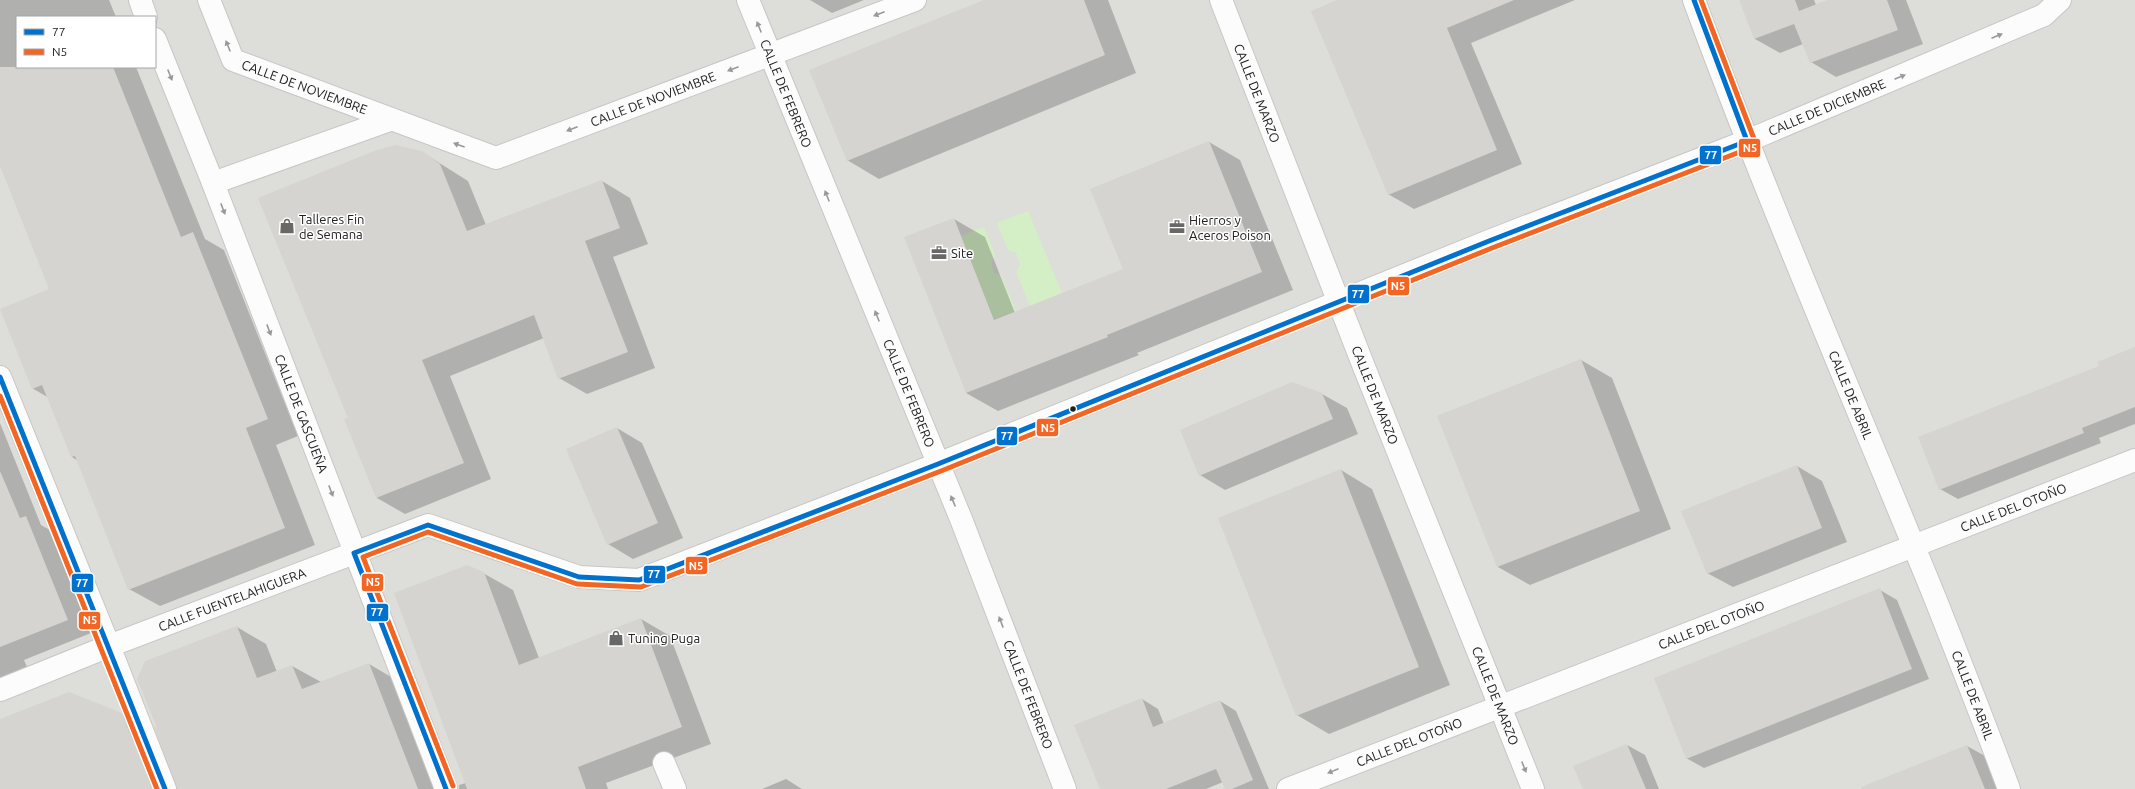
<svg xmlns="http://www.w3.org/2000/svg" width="2135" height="789" font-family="Ubuntu,sans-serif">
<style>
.residential{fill:#ddddda;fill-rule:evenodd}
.grass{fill:#d4efc6}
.shadow{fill:#0003}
.building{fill:#d5d4d0}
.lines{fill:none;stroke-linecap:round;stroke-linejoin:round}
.street-casing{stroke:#c7c7c5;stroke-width:24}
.street{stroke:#fcfcfc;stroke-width:22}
.bus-1-casing{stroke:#fff;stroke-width:8}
.bus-2-casing{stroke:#fff;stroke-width:8}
.bus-1{stroke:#0072ce;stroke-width:5}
.bus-2{stroke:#f26522;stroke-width:5}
.oneway{fill:#999}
.bus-dot{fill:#202020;stroke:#fff;stroke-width:1.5}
.labels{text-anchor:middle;stroke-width:3;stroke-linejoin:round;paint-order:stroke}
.street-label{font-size:13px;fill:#202020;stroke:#fff}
.poi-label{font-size:13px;fill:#202020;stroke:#fff;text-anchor:start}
.line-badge{stroke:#fff;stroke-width:1.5}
.badge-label{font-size:11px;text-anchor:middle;font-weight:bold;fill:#fff}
</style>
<rect width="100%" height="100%" fill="#eeeee9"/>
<path class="residential" d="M 0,0 L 2135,0 L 2135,789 L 0,789 ZM 17,17 L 155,17 L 155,67 L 17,67 Z"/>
<path class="grass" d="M 1028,211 L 1062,293 L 1030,306 L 1016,272 L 1020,265 L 1016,253 L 1008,250 L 997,223 Z
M 984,227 L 995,255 L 991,263 L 994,273 L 1001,275 L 1016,311 L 994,319 L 961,236 Z"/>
<path class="shadow" d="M 0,0 L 109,0 L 116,17 L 17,17 L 17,67 L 136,67 L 205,239 L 224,250 L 298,436 L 276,445 L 315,545 L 160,606 L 129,589 L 78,461 L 72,457 L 49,398 L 32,388 L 51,290 L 0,163 Z
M 810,0 L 864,0 L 832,13 Z
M 987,0 L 1108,0 L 1136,73 L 879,179 L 847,160 Z
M 1340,0 L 1575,0 L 1471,43 L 1522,164 L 1414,209 L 1388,194 Z
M 1740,0 L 1814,0 L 1816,5 L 1830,0 L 1906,0 L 1923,44 L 1836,77 L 1811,62 L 1803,44 L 1780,53 L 1755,39 Z
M 1209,142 L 1240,160 L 1293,290 L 1137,353 L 1139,355 L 998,411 L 966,393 L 954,219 L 985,237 L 1015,313 L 1124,270 Z
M 422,152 L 468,181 L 486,225 L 602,181 L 630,198 L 648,244 L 613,257 L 655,368 L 587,394 L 559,378 L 544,338 L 450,376 L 491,479 L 405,514 L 377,498 L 349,418 Z
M 2135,348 L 2135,424 L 2099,438 L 2101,443 L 1958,499 L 1940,489 Z
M 1581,360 L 1612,378 L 1671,529 L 1530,585 L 1498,567 L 1438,416 Z
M 1322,394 L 1347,408 L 1358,434 L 1225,490 L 1200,475 Z
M 0,423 L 41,525 L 50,530 L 91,633 L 24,660 L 30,674 L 0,685 Z
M 617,428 L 642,443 L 683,538 L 633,559 L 608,544 Z
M 1797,466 L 1822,481 L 1847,542 L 1733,587 L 1707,573 Z
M 1341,470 L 1372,489 L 1450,685 L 1329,734 L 1297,715 Z
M 483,573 L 513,590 L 539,658 L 641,619 L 670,636 L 711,744 L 606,783 L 608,789 L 459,789 L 459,785 L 466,783 Z
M 1880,590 L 1897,600 L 1929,679 L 1704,768 L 1686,758 Z
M 237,627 L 266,644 L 277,672 L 292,666 L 321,682 L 369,664 L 398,681 L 440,789 L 184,789 Z
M 1142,699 L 1158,709 L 1164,724 L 1220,701 L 1236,711 L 1269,789 L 1227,789 L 1223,782 L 1206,789 L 1101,789 Z
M 121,714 L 139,724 L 144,735 L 126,743 L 144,789 L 0,789 L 0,720 Z
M 1627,745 L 1645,755 L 1659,789 L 1584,789 Z
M 1967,746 L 1985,756 L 1998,789 L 1899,789 Z
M 786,779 L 802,789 L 762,789 Z"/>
<path class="building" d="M 984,0 L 1084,0 L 1105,55 L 847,161 L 809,70 Z
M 1337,0 L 1514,0 L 1447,28 L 1497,150 L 1388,195 L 1311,11 Z
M 1739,0 L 1795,0 L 1799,11 L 1827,0 L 1887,0 L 1898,30 L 1810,63 L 1794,24 L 1754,39 Z
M 0,67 L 113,67 L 181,237 L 193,232 L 268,419 L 246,428 L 285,528 L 128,590 L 75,456 L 71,457 L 42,385 L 32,389 L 0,309 L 49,289 L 0,166 Z
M 1209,141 L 1262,272 L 1107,335 L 1108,337 L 966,393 L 904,237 L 954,218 L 994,320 L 1123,269 L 1090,189 Z
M 395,145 L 422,151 L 440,164 L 467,231 L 602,180 L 620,228 L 585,241 L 628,352 L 558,379 L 534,315 L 422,360 L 464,463 L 376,498 L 344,419 L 348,418 L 258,198 L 374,151 Z
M 2135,347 L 2135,407 L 2082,428 L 2084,433 L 1939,490 L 1918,437 L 2099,366 L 2097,362 Z
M 1581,359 L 1640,511 L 1497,567 L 1437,416 Z
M 1292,382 L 1322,393 L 1333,419 L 1199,476 L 1180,430 Z
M 617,427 L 658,523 L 607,545 L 566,449 Z
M 1797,465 L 1822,528 L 1707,574 L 1681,511 Z
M 1341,469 L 1419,667 L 1296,716 L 1218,518 Z
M 0,471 L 20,518 L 26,516 L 68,620 L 0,647 Z
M 467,565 L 484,572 L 519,665 L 641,618 L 682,727 L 578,767 L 586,789 L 467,789 L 394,593 Z
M 1880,588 L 1912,669 L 1686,759 L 1654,678 Z
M 237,626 L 257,678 L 292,665 L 302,689 L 369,663 L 418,789 L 177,789 L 154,726 L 157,728 L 137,679 L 145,661 Z
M 69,692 L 122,713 L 152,789 L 0,789 L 0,719 Z
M 1142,698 L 1153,727 L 1220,700 L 1253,780 L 1232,789 L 1225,789 L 1216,769 L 1166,789 L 1100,789 L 1074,725 Z
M 1627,744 L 1646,789 L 1583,789 L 1573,766 Z
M 1967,745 L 1985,789 L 1861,789 L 1861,787 Z"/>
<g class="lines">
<defs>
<g id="street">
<path d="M 140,0 L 146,17"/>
<path id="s1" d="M 209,0 L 233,60 L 496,158 L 915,0"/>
<path id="s2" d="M 748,0 L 961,519 L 1065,789"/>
<path id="s3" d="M 1221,0 L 1364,367 L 1533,789"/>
<path id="s4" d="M 1694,0 C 1768,202 1854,399 1935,598 C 1960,661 1985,725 2009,789"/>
<path id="s5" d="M 155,39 L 213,183 L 446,789"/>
<path d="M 213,183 L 390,120"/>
<path d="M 0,377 L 109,646 L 165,789"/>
<path id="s6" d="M 0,690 L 109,646 L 428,525 L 579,577 L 639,580 L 938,464 L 1489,241 L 1747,141 L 2044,15 L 2060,0"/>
<path d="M 664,763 L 675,789"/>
<path id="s7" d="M 1288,789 L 2135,460"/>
</g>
</defs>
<use href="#street" class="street-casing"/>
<use href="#street" class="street"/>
<defs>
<path id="bus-1" d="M 0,377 L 165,789
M 446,789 L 354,553 L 428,525 L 579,577 L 639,580 L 938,464 L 1489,241 L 1747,141 L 1694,0"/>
<path id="bus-2" d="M 0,396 L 157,789
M 453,786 L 363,557 L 428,532 L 577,584 L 641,587 L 941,471 L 1492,248 L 1750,148 L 1753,144 L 1754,139 L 1701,0"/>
</defs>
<use href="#bus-1" class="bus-1-casing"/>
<use href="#bus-2" class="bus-2-casing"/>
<use href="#bus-1" class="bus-1"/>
<use href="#bus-2" class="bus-2"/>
</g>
<defs><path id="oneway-solid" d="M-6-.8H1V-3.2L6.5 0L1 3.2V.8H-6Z"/></defs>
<g class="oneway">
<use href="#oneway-solid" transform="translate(879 14) rotate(159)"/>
<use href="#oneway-solid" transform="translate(759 27) rotate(-112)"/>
<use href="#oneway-solid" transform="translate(1997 36) rotate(-23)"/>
<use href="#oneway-solid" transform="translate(228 46) rotate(-112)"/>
<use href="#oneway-solid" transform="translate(733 69) rotate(159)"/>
<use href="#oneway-solid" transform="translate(170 75) rotate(68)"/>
<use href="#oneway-solid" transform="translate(1900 77) rotate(-23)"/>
<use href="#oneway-solid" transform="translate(572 129) rotate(159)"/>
<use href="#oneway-solid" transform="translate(459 145) rotate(-160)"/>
<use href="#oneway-solid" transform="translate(827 196) rotate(-112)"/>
<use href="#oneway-solid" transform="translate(223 209) rotate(69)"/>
<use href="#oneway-solid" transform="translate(877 316) rotate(-112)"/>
<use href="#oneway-solid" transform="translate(269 330) rotate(69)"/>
<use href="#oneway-solid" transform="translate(331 491) rotate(69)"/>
<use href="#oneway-solid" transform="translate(953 501) rotate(-113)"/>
<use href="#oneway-solid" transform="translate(1001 622) rotate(-111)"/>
<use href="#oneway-solid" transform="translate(1524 767) rotate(68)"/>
<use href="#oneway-solid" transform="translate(1333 771) rotate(158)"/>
</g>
<defs>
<symbol id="shop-bare" viewBox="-9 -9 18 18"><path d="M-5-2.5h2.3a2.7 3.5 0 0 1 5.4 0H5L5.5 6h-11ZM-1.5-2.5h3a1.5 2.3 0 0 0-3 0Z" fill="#686866" stroke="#fff" stroke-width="2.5" paint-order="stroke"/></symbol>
<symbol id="office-bare" viewBox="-9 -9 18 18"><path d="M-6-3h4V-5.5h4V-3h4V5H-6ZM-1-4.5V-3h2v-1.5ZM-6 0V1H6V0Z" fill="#686866" stroke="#fff" stroke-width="2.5" paint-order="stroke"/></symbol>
</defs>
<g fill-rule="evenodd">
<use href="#shop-bare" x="276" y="215" width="22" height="22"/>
<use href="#office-bare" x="1166" y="216" width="22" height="22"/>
<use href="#office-bare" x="928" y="242" width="22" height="22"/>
<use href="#shop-bare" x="605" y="627" width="22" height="22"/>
</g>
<circle class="bus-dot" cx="1073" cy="409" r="3.5"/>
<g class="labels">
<g class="street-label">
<text dy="5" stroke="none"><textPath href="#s1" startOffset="141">CALLE DE NOVIEMBRE</textPath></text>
<text dy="5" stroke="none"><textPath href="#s3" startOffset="100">CALLE DE MARZO</textPath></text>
<text dy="5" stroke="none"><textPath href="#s2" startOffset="101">CALLE DE FEBRERO</textPath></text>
<text dy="5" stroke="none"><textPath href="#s1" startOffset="513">CALLE DE NOVIEMBRE</textPath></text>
<text dy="5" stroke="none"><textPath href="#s6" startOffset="1957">CALLE DE DICIEMBRE</textPath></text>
<text dy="5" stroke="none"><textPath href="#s2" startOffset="425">CALLE DE FEBRERO</textPath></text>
<text dy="5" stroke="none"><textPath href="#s3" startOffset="424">CALLE DE MARZO</textPath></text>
<text dy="5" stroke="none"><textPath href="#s4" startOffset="425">CALLE DE ABRIL</textPath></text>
<text dy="5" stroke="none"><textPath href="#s5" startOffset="402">CALLE DE GASCUEÑA</textPath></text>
<text dy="5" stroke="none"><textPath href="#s7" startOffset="778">CALLE DEL OTOÑO</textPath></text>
<text dy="5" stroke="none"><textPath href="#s6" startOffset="249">CALLE FUENTELAHIGUERA</textPath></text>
<text dy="5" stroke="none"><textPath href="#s7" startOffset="454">CALLE DEL OTOÑO</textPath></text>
<text dy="5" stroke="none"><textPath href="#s2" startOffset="749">CALLE DE FEBRERO</textPath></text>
<text dy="5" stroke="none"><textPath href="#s4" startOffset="749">CALLE DE ABRIL</textPath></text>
<text dy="5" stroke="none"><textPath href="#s3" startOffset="748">CALLE DE MARZO</textPath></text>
<text dy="5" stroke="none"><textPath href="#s7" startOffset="130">CALLE DEL OTOÑO</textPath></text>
</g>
<g class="poi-label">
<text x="299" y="224">Talleres Fin<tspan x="299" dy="15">de Semana</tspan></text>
<text x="1189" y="225">Hierros y<tspan x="1189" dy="15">Aceros Poison</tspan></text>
<text x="951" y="258">Site</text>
<text x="628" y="643">Tuning Puga</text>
</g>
</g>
<g class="line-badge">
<rect x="1738" y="138" width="23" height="20" rx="4" fill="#f26522"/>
<rect x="1699" y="145" width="23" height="20" rx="4" fill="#0072ce"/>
<rect x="1387" y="276" width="23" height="20" rx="4" fill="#f26522"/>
<rect x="1347" y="284" width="23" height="20" rx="4" fill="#0072ce"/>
<rect x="1036" y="418" width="23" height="19" rx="4" fill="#f26522"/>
<rect x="996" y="426" width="22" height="20" rx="4" fill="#0072ce"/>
<rect x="685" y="556" width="23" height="19" rx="4" fill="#f26522"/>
<rect x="643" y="565" width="23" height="19" rx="4" fill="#0072ce"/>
<rect x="361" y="573" width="23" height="19" rx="4" fill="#f26522"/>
<rect x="71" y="573" width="23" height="20" rx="4" fill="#0072ce"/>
<rect x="366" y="603" width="23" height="19" rx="4" fill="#0072ce"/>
<rect x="78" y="611" width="23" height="19" rx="4" fill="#f26522"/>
</g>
<g class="badge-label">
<text x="1750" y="152">N5</text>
<text x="1711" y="159">77</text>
<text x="1398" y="290">N5</text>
<text x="1358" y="298">77</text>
<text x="1048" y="432">N5</text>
<text x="1007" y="440">77</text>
<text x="696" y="570">N5</text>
<text x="654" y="578">77</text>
<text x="373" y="586">N5</text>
<text x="82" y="587">77</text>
<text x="377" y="616">77</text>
<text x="90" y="624">N5</text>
</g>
<rect x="16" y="16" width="140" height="52" fill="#ffffff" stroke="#a6a6a6"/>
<rect x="24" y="29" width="20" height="6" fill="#0072ce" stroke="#a6a6a6"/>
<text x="52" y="36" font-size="12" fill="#202020">77</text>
<rect x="24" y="49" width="20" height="6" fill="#f26522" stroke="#a6a6a6"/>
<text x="52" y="56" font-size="12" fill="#202020">N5</text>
</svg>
